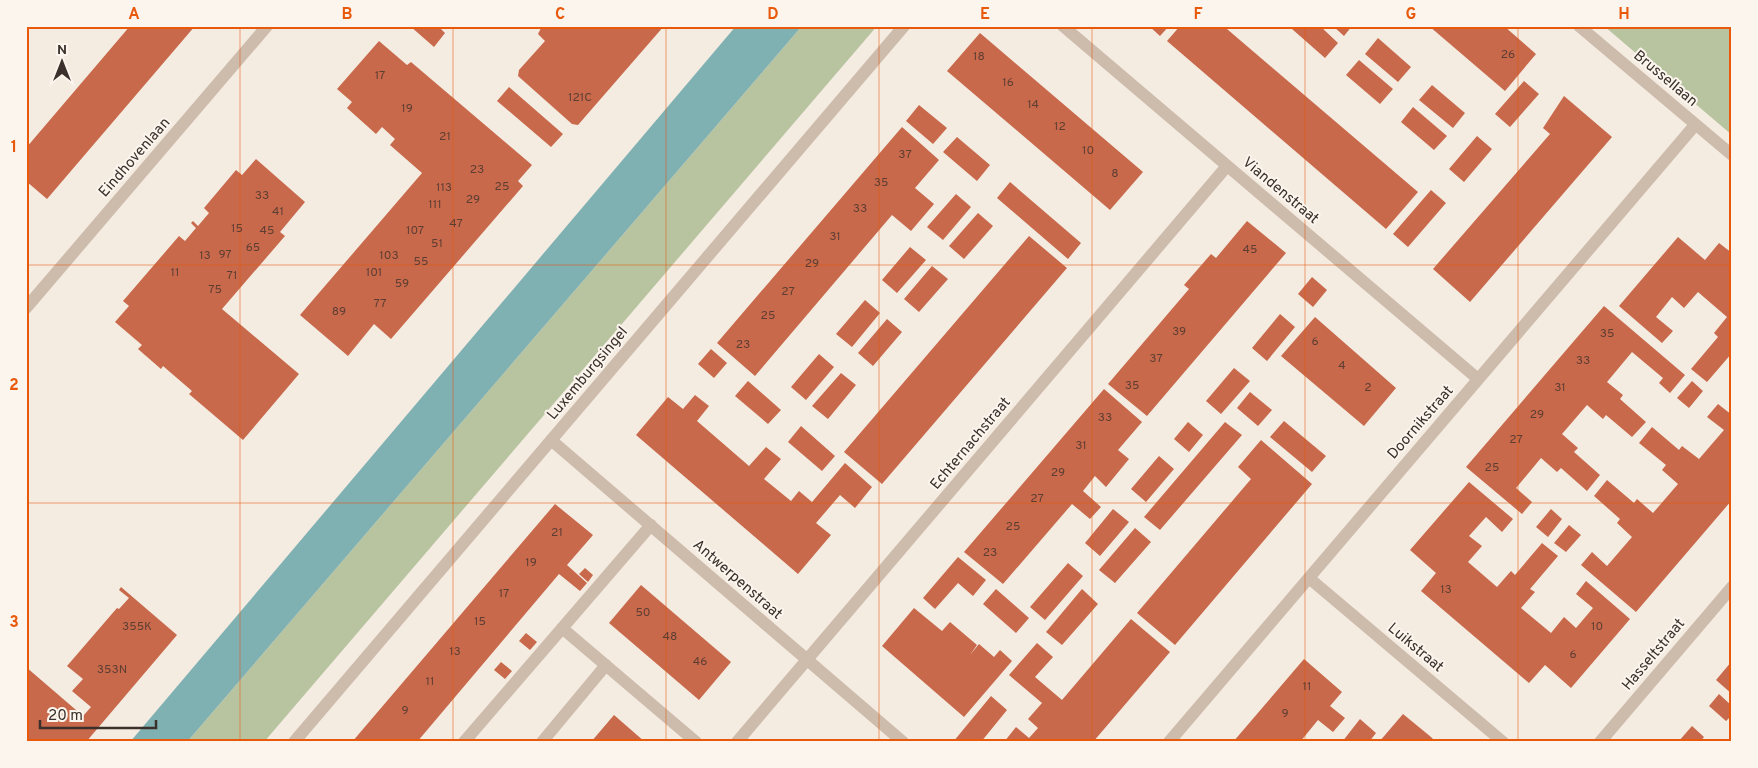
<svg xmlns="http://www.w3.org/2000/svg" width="1758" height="768" font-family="Overpass,sans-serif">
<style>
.green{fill:#b8c4a0}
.water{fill:#7fb0b2}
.building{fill:#c8694b}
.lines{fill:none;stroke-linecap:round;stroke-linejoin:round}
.street{stroke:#cdbbac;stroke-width:12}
.grid{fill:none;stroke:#e8590c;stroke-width:1;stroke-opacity:0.55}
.labels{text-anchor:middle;stroke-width:4;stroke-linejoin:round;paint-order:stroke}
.number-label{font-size:12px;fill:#5e3e33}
.street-label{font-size:15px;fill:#3b302b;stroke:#fbf5ee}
.neatline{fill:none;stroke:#e8590c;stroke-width:2}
.grid-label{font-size:16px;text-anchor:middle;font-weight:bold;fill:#e8590c}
</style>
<rect width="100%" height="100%" fill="#f4ebe1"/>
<path class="green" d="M 802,26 L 877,26 L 264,742 L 187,742 Z
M 1604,26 L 1732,26 L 1732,135 Z"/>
<path class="water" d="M 736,26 L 802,26 L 187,742 L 130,742 Z"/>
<path class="building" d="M 130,26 L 195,26 L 47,199 L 26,181 L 26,148 Z
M 410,26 L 438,26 L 445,33 L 434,47 Z
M 542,26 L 664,26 L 578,125 L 572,124 L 518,76 L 519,70 L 545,41 L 538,34 Z
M 1149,26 L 1169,26 L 1160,36 Z
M 1180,26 L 1230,26 L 1227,29 L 1418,192 L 1386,229 L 1167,41 Z
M 1294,26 L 1320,26 L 1338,43 L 1325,58 L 1292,29 Z
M 1333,26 L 1352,26 L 1344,36 Z
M 1429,26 L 1504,26 L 1536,54 L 1505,91 Z
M 980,33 L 1143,172 L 1110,210 L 947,71 Z
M 1378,38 L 1411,67 L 1398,82 L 1365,54 Z
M 379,41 L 407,65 L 411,62 L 532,165 L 518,181 L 523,186 L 391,339 L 374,324 L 348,356 L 300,315 L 422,173 L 390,145 L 395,139 L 382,127 L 376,134 L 347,108 L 352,102 L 337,89 Z
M 1359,60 L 1393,89 L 1380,104 L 1346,75 Z
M 1524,81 L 1539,94 L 1510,127 L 1495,114 Z
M 1432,85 L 1465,113 L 1453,128 L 1419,100 Z
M 509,87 L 563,134 L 551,147 L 497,101 Z
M 1564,96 L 1612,137 L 1470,302 L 1433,269 L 1550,134 L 1543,128 Z
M 919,105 L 947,128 L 933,144 L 906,121 Z
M 1413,107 L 1447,136 L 1434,150 L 1401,122 Z
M 902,127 L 939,160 L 915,188 L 934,204 L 911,231 L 892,215 L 755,376 L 717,343 Z
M 1477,136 L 1492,149 L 1464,182 L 1449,169 Z
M 957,137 L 990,165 L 977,181 L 943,152 Z
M 256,159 L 305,202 L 280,232 L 285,236 L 222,309 L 299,374 L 243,440 L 189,394 L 192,391 L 163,366 L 161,369 L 138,349 L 142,345 L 115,322 L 129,306 L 123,301 L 179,236 L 185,241 L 196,228 L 191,223 L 193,221 L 198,226 L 209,213 L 204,208 L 236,170 L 242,175 Z
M 1010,182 L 1081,243 L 1068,259 L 997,198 Z
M 1431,190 L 1446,203 L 1408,247 L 1393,234 Z
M 956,194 L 971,207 L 943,240 L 927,227 Z
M 978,213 L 993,226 L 964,259 L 949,246 Z
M 1247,221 L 1286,253 L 1147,416 L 1108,384 L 1189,289 L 1184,285 L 1211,254 L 1216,258 Z
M 1029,236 L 1067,268 L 882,484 L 844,452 Z
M 1678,237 L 1705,260 L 1719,243 L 1732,253 L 1732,353 L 1707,382 L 1691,369 L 1718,337 L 1714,333 L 1727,317 L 1698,292 L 1684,308 L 1672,297 L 1656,317 L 1673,331 L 1662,343 L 1619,306 Z
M 910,247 L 926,260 L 897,293 L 882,280 Z
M 932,266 L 948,279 L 919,312 L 904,299 Z
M 1312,277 L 1327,290 L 1313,307 L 1298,294 Z
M 865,300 L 880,313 L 852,347 L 836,334 Z
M 1604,306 L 1685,375 L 1670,393 L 1659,383 L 1663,378 L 1632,352 L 1607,382 L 1623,395 L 1620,399 L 1646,422 L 1632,437 L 1606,415 L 1603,419 L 1587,405 L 1562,434 L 1578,448 L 1574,452 L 1600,475 L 1587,491 L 1561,468 L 1557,472 L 1541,458 L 1516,488 L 1532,502 L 1522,514 L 1466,467 Z
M 1280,314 L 1295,327 L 1267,361 L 1252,348 Z
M 1315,317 L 1396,388 L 1364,426 L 1281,356 Z
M 887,319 L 902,332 L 873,366 L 858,353 Z
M 711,349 L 727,363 L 714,378 L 698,364 Z
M 819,354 L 834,367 L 806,400 L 791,387 Z
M 1234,368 L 1250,381 L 1221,414 L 1206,401 Z
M 841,373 L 856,385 L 828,419 L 812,406 Z
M 748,381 L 781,410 L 768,424 L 735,396 Z
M 1692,381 L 1703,391 L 1689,408 L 1677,398 Z
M 1104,389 L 1142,422 L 1118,450 L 1129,459 L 1106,487 L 1095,476 L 1083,491 L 1101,507 L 1090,519 L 1072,504 L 1003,584 L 964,552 Z
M 1250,392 L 1272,410 L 1258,426 L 1237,408 Z
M 695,395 L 709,406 L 697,421 L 749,466 L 766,447 L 781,459 L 764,479 L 791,501 L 799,491 L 812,502 L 845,463 L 872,487 L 855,508 L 840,495 L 816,523 L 831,535 L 798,574 L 636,435 L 668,397 L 683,409 Z
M 1718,404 L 1732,415 L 1732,500 L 1636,612 L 1581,565 L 1592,552 L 1607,566 L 1632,537 L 1617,523 L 1620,519 L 1594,496 L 1607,480 L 1634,503 L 1637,499 L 1653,513 L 1678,484 L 1662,470 L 1666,465 L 1639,443 L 1652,427 L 1679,450 L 1682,446 L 1699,459 L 1724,430 L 1707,417 Z
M 1284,421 L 1326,456 L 1312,472 L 1270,437 Z
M 1188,422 L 1203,435 L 1189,452 L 1174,439 Z
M 1225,422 L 1242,435 L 1160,530 L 1144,517 Z
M 801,426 L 835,456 L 822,471 L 788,442 Z
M 1261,440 L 1312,484 L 1175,645 L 1137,613 L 1251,479 L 1238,467 Z
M 1159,456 L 1174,469 L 1146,502 L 1131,489 Z
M 1469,482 L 1513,519 L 1502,532 L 1486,517 L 1469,536 L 1482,546 L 1468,562 L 1497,587 L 1511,571 L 1515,575 L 1542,543 L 1558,556 L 1530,589 L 1535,592 L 1521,608 L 1551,633 L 1564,617 L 1576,628 L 1593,608 L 1576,594 L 1586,581 L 1630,619 L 1571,688 L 1545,665 L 1529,683 L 1421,591 L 1436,573 L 1410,550 Z
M 555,504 L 593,535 L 567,565 L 587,583 L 580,591 L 559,574 L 417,742 L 352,742 Z
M 1113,509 L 1129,522 L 1100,556 L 1085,543 Z
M 1551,509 L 1562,519 L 1548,537 L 1536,527 Z
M 1569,525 L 1581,535 L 1566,552 L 1554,543 Z
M 1135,528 L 1151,542 L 1115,583 L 1099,570 Z
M 958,557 L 986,580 L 973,596 L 958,583 L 935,609 L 923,598 Z
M 1068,563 L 1083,576 L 1045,620 L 1030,607 Z
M 585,568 L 593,575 L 588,582 L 579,574 Z
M 641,585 L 731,662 L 699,700 L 609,623 Z
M 121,587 L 177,635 L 86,742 L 26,742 L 26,667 L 83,716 L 91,707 L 72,691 L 83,679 L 67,666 L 117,608 L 119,609 L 129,598 L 119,590 Z
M 996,589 L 1029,618 L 1016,633 L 983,604 Z
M 1082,589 L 1098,604 L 1062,645 L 1046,632 Z
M 914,608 L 942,631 L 950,622 L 977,645 L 970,655 L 979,644 L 994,657 L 1000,650 L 1012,661 L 964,717 L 882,646 Z
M 1131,619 L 1170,652 L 1093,742 L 1004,742 L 1016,727 L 1029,738 L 1038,728 L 1028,719 L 1042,703 L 1009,675 L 1037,643 L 1053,657 L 1035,677 L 1062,700 Z
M 526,633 L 537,642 L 530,650 L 519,641 Z
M 1304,659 L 1342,692 L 1330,706 L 1345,718 L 1333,732 L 1318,720 L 1300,742 L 1233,742 Z
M 1732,661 L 1732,694 L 1716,680 Z
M 501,662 L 512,671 L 505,679 L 494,670 Z
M 1719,694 L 1732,706 L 1732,715 L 1726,721 L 1709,706 Z
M 991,696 L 1007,710 L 981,742 L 953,742 Z
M 1403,714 L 1431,737 L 1436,742 L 1379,742 Z
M 614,715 L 645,742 L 591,742 Z
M 1360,719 L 1376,733 L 1369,742 L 1342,742 Z
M 1692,726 L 1704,737 L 1700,742 L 1678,742 Z"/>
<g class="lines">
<path class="street" d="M 1063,26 L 1478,379
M 1579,26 L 1732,155
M 26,308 L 267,26
M 551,440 L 903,742
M 1309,578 L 1503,742
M 562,628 L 696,742
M 294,742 L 904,26
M 464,742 L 651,525
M 542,742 L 606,665
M 737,742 L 1227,166
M 1169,742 L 1695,125
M 1600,742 L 1732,587"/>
</g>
<path class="grid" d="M 240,26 L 240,742M 453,26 L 453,742M 666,26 L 666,742M 879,26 L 879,742M 1092,26 L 1092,742M 1305,26 L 1305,742M 1518,26 L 1518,742M 26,265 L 1732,265M 26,503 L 1732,503"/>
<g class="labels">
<g class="number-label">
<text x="1508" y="58">26</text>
<text x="979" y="60">18</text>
<text x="380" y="79">17</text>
<text x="1008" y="86">16</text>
<text x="580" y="101">121C</text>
<text x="1033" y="108">14</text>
<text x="407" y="112">19</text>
<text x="1060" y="130">12</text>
<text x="445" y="140">21</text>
<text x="1088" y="154">10</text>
<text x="905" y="158">37</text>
<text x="477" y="173">23</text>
<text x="1115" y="177">8</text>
<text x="881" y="186">35</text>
<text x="502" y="190">25</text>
<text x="444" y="191">113</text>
<text x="262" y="199">33</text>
<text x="473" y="203">29</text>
<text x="435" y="208">111</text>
<text x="860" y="212">33</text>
<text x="278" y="215">41</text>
<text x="456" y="227">47</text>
<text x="237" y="232">15</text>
<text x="267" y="234">45</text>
<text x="415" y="234">107</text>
<text x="835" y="240">31</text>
<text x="437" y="247">51</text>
<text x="253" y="251">65</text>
<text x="1250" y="253">45</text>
<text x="225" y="258">97</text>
<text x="205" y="259">13</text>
<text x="389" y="259">103</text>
<text x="421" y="265">55</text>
<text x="812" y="267">29</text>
<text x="175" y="276">11</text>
<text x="374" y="276">101</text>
<text x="232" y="279">71</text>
<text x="402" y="287">59</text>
<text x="215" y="293">75</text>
<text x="788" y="295">27</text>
<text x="380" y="307">77</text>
<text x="339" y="315">89</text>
<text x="768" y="319">25</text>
<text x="1179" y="335">39</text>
<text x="1607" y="337">35</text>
<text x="1315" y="345">6</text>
<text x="743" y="348">23</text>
<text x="1156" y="362">37</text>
<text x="1583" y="364">33</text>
<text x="1342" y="369">4</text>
<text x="1132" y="389">35</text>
<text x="1368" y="391">2</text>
<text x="1560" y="391">31</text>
<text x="1537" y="418">29</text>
<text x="1105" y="421">33</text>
<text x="1516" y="443">27</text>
<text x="1081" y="449">31</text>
<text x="1492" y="471">25</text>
<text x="1058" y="476">29</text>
<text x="1037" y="502">27</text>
<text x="1013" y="530">25</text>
<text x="557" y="536">21</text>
<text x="990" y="556">23</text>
<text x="531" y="566">19</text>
<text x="1446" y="593">13</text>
<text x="504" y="597">17</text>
<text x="643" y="616">50</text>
<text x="480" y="625">15</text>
<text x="137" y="630">355K</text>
<text x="1597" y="630">10</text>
<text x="670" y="640">48</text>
<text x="455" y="655">13</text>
<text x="1573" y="658">6</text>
<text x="700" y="665">46</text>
<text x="112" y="673">353N</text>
<text x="430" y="685">11</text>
<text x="1307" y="690">11</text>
<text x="405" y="714">9</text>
<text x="1285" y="717">9</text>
</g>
<g class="street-label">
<text transform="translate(1666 78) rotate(40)" y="5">Brussellaan</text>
<text transform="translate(134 157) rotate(-49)" y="5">Eindhovenlaan</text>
<text transform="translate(1281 190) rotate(40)" y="5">Viandenstraat</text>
<text transform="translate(587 373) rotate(-50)" y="5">Luxemburgsingel</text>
<text transform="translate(1420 422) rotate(-49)" y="5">Doornikstraat</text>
<text transform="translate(970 443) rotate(-50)" y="5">Echternachstraat</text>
<text transform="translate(738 579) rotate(41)" y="5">Antwerpenstraat</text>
<text transform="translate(1416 647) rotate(40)" y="5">Luikstraat</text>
<text transform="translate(1653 654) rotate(-50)" y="5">Hasseltstraat</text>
</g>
</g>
<rect width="1758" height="768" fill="none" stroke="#fbf5ee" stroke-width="55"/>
<g transform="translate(62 62)" stroke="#fbf5ee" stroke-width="4" paint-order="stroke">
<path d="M0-4L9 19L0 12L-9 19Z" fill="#3b302b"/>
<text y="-8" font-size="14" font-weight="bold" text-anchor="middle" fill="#3b302b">N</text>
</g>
<path d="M40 720v8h116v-8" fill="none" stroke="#3b302b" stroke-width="2.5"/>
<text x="48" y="720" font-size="15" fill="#3b302b" stroke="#fbf5ee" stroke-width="4" paint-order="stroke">20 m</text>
<rect x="28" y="28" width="1702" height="712" class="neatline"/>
<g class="grid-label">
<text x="134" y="19">A</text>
<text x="347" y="19">B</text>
<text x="560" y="19">C</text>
<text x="773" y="19">D</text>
<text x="985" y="19">E</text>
<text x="1198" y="19">F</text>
<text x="1411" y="19">G</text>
<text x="1624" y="19">H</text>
<text x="14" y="152">1</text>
<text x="14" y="390">2</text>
<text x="14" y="627">3</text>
</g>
</svg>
